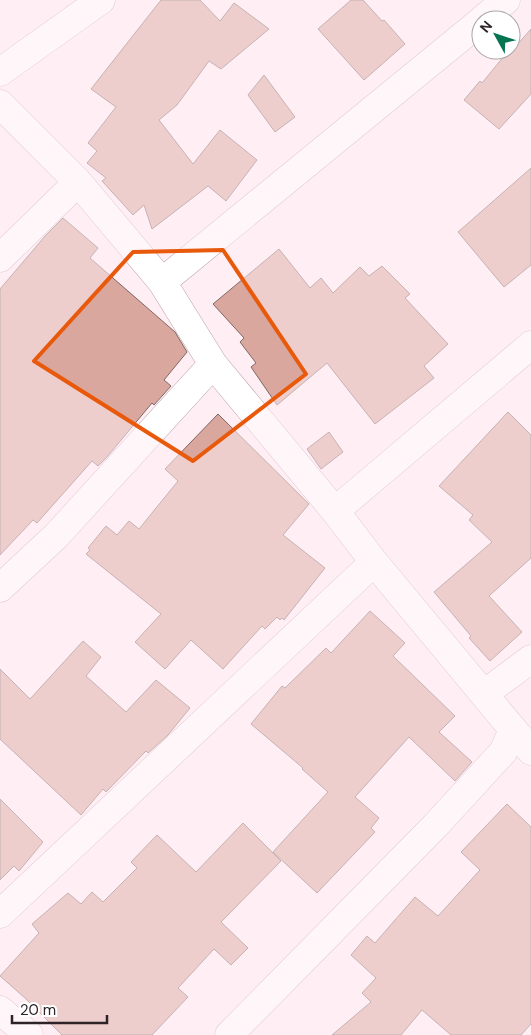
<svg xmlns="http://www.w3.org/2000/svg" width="531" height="1035" font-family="'DM Sans',sans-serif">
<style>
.building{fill:#d9a79d;stroke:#7e6864}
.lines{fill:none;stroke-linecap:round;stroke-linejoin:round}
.minor-casing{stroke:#b9a1a8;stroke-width:29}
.minor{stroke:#fff;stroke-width:28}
.marked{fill:none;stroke:#e8590c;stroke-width:4;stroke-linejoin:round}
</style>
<rect width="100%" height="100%" fill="#ffeff4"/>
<path class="building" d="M 161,0 L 200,0 L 220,21 L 234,3 L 269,29 L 221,69 L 209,61 L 177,105 L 159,120 L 193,164 L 220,130 L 257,160 L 226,201 L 208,186 L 152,229 L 144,205 L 133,215 L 102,181 L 106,178 L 87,163 L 97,151 L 88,143 L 116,107 L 91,89 Z
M 351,0 L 363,0 L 382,21 L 384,20 L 405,44 L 364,80 L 318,29 Z
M 531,29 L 531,94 L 499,129 L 464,100 L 480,81 L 482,83 L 509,50 L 511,50 L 514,44 L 516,46 Z
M 264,75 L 295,117 L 275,132 L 248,95 Z
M 531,168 L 531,265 L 504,287 L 458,232 Z
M 63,218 L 98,248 L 90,258 L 175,332 L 187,352 L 164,380 L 171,386 L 154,405 L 152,403 L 107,457 L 98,466 L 92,461 L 37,523 L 33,520 L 0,555 L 0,289 L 46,235 Z
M 279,249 L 310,288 L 321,278 L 333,293 L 360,267 L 369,276 L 382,266 L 410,294 L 405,298 L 448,344 L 424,366 L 434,378 L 375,424 L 327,363 L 277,405 L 251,367 L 256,363 L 240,342 L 244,338 L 213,304 Z
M 508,412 L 531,435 L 531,558 L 489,596 L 522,632 L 490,661 L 469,638 L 471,636 L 434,592 L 492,542 L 469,520 L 473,515 L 439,486 Z
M 218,414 L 309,504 L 283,535 L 325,568 L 284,620 L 282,618 L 280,620 L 277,617 L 265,629 L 262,626 L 223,669 L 191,640 L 165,669 L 135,642 L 161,614 L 86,554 L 90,550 L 88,548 L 106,526 L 117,535 L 129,521 L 139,529 L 178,481 L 165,469 Z
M 329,432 L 343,452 L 321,469 L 307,449 Z
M 370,611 L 405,643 L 393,656 L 455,716 L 439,732 L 472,762 L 455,781 L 409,737 L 355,797 L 379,818 L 371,828 L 375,832 L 317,893 L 273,852 L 328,792 L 302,769 L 303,768 L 251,724 L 282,686 L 285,688 L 326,648 L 331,653 Z
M 83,641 L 101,657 L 86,676 L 126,712 L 156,680 L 190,708 L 168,735 L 148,753 L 146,751 L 106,792 L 103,789 L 81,815 L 0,739 L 0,669 L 30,699 Z
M 0,799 L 43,842 L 19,871 L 14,866 L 0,880 Z
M 507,804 L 531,827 L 531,1024 L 521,1035 L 451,1035 L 422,1010 L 401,1035 L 332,1035 L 371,1002 L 362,993 L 376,978 L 351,955 L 367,936 L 375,943 L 415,897 L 438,916 L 480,870 L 461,852 Z
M 243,823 L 281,861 L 221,922 L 248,948 L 231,965 L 214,949 L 178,988 L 188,997 L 152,1035 L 62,1035 L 25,998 L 0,976 L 39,933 L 32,924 L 68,893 L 81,904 L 92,892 L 103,902 L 137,868 L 131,862 L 157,835 L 196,872 Z"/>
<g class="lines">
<defs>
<path id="minor" d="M 482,20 L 506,0
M 0,72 L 101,0
M 0,104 L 78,182 L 162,282 L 213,364 L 335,511 L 374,562 L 531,751
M 0,258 L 78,182
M 162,282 L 481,21
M 335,511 L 531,345
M 0,588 L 56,536 L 213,364
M 484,694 L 531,659
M 0,914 L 374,562
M 0,1010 L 29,1035
M 229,1035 L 435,826 L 503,752 L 513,730"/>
</defs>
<use href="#minor" class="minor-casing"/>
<use href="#minor" class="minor"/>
</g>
<path d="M0 0H531V1035H0ZM 223,250 L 306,374 L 193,461 L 34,361 L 133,252 Z" fill="#ffeff4" fill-opacity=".55" fill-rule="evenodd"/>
<path class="marked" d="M 223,250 L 306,374 L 193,461 L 34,361 L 133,252 Z"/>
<g transform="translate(496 35) rotate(310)"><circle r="24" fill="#ffffff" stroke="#aba7a9"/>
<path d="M0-4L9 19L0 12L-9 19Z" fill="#047550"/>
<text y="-8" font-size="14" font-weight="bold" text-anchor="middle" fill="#2e2427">N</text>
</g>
<path d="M12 1015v8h95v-8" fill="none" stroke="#2e2427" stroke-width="2.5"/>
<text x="20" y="1015" font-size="15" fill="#2e2427" stroke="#ffffff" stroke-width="4" paint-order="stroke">20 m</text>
</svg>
